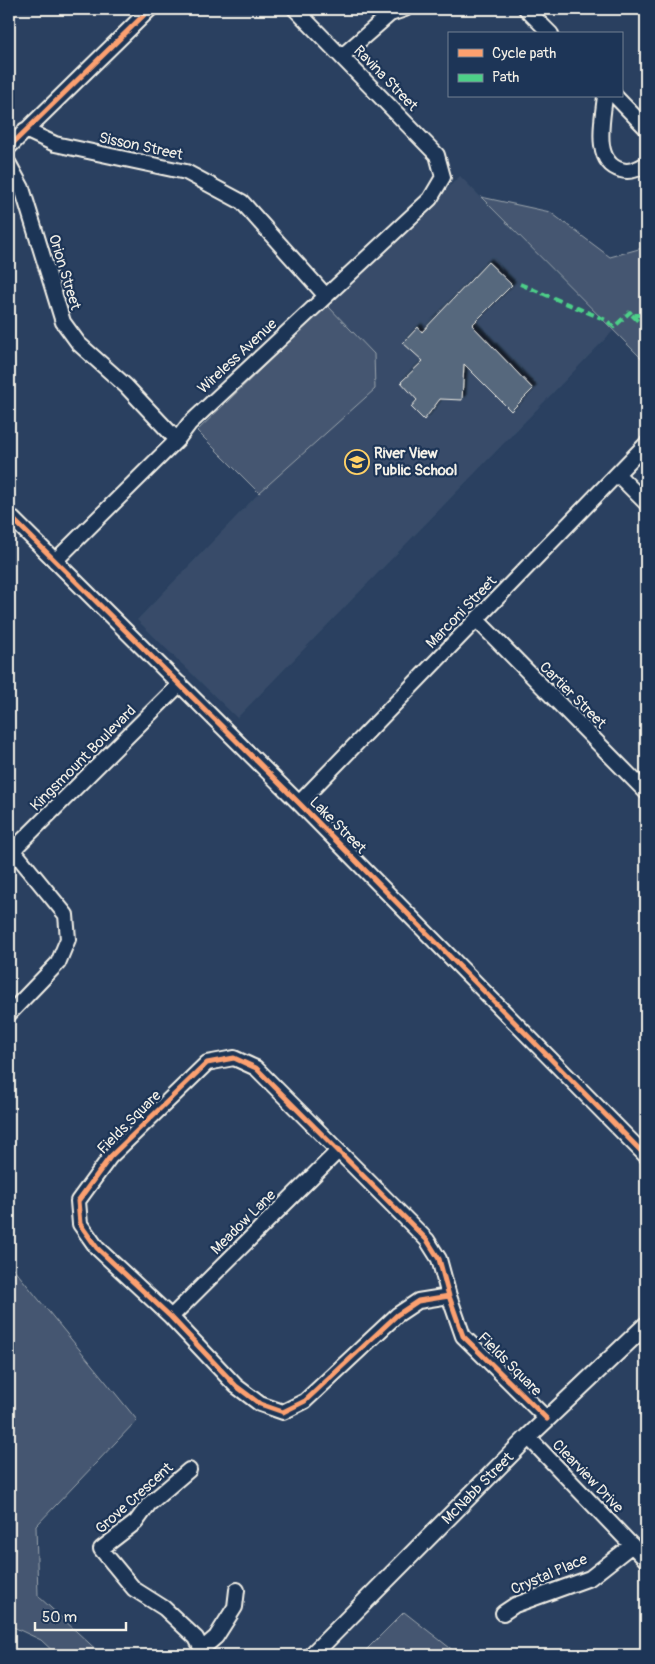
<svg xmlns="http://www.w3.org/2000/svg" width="655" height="1664" font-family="Pangolin,sans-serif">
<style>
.built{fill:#374c69}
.green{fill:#445771;stroke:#9ca4ac}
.building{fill:#56677d;stroke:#f4f1e8;filter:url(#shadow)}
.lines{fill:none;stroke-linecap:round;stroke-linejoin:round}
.minor-casing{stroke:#f4f1e8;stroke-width:18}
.major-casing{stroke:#f4f1e8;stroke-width:20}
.minor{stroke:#1d3557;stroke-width:14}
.major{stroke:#1d3557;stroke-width:16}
.quiet{stroke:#4dcf88;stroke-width:4;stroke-dasharray:8 4;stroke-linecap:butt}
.cycleway-casing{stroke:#1d3557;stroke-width:8}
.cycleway{stroke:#fca06f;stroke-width:5}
.labels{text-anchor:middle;stroke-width:4.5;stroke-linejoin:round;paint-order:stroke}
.street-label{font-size:15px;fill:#f4f1e8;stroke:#1d3557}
.poi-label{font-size:15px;font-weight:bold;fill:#f4f1e8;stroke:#1d3557;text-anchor:start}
</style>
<defs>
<filter id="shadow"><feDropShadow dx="3.5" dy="-3.5" stdDeviation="1" flood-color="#0009"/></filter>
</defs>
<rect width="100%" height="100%" fill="#2a4060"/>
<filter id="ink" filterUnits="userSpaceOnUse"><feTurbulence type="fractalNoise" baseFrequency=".02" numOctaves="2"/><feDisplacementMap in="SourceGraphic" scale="10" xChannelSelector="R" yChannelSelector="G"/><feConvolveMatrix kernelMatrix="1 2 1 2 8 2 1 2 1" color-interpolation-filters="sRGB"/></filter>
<g filter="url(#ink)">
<path class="built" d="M 460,176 L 613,331 L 237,718 L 137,620 L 259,493 L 197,431 Z"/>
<path class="green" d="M 481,197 L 550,212 L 610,257 L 646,247 L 646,363 Z
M 327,305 L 374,354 L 375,389 L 259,493 L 197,431 Z
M 9,1263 L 137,1420 L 36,1526 L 38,1596 L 102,1655 L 57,1655 L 41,1640 L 9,1625 Z
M 404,1612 L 459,1655 L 361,1655 Z"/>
<path class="building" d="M 488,262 L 512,285 L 472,325 L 533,389 L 511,411 L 464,364 L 462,400 L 440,399 L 424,420 L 411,407 L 417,400 L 401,382 L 423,361 L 403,343 L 418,327 L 422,332 Z"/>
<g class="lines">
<defs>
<path id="minor" d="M 526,9 L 551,34
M 342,56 L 390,14 L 405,9
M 605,96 C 603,118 592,162 621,170 C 630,173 638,169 646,164
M 615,96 L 646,128
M 25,130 L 55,144 L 186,172 L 242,202 L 326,296
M 9,147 L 150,9
M 9,164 L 22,188 L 63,322 L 79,344 L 126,386 L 177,440
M 617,474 L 646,503
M 9,515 L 299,803 L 646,1156
M 55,561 L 177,440 L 189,424 L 430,199 L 443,177 L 437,155 L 295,9
M 477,620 L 646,792
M 299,803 L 646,444
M 9,846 L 13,850 L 180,684
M 9,1014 L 58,963 L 68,939 L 66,915 L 13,850
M 449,1296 L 418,1301 L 397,1315 L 305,1401 L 283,1412 L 260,1404 L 236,1386 L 171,1317 L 97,1248 L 80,1224 L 78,1201 L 110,1157 L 207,1063 L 234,1058 L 256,1068 L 427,1240 L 439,1259 L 449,1296 L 463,1336 L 547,1419
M 171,1317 L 338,1151
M 528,1437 L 646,1560
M 189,1470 L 149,1504 L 136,1522 L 101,1549 L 134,1589 L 164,1608 L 196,1638 L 205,1655
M 503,1613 L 515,1605 L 590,1578 L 632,1545
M 202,1649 L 216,1637 L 235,1607 L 237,1590"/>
<g id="major">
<path id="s1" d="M 312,1655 L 528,1437 L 646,1325"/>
</g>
</defs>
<use href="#minor" class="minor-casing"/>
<use href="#major" class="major-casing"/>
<use href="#minor" class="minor"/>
<use href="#major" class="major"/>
<path class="quiet" d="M 520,284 L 606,320 L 614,327 L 630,312 L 632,315 L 646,315
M 632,315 L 646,329"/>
<defs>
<path id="cycleway" d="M 9,147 L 150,9
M 9,515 L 299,803 L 646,1156
M 449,1296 L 418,1301 L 397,1315 L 305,1401 L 283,1412 L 260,1404 L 236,1386 L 171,1317 L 97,1248 L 80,1224 L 78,1201 L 110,1157 L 207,1063 L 234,1058 L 256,1068 L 427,1240 L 439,1259 L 449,1296 L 463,1336 L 547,1419"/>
</defs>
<use href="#cycleway" class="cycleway-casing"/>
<use href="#cycleway" class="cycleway"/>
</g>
</g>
<defs>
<symbol id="school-ring" viewBox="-11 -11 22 22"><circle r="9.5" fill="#1d3557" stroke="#ffd166" stroke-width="1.5"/><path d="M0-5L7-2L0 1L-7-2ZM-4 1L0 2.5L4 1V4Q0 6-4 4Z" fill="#ffd166"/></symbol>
</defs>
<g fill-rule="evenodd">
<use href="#school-ring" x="343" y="448" width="28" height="28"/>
</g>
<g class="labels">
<g class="street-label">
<text transform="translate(386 78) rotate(46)" y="5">Ravina Street</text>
<text transform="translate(141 146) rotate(12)" y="5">Sisson Street</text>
<text transform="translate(65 272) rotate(73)" y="5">Orion Street</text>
<text transform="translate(237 356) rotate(-43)" y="5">Wireless Avenue</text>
<text transform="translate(461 612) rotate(-46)" y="5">Marconi Street</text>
<text transform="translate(573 695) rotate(45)" y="5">Cartier Street</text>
<text transform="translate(83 758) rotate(-45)" y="5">Kingsmount Boulevard</text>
<text transform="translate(338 825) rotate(45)" y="5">Lake Street</text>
<text transform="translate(129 1122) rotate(-45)" y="5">Fields Square</text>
<text transform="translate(243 1222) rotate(-45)" y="5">Meadow Lane</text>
<text transform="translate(510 1364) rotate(45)" y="5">Fields Square</text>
<text transform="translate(588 1476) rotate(46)" y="5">Clearview Drive</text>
<text dy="5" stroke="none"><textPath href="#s1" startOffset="235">McNabb Street</textPath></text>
<text transform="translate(134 1498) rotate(-42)" y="5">Grove Crescent</text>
<text transform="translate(549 1574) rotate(-23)" y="5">Crystal Place</text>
</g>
<g class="poi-label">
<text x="374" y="458">River View<tspan x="374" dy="17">Public School</tspan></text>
</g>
</g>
<rect width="655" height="1664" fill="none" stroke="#1d3557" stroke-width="30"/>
<rect x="15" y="15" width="625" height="1634" fill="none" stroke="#f4f1e8" stroke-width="2" filter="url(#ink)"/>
<rect x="448" y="32" width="175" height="65" fill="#1d3557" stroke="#738091"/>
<rect x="458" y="49" width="25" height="8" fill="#fca06f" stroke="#738091"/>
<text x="492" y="58" font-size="15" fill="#f4f1e8">Cycle path</text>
<rect x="458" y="74" width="25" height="8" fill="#4dcf88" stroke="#738091"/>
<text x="492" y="82" font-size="15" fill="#f4f1e8">Path</text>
<path d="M35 1622v8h91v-8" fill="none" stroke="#f4f1e8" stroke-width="2.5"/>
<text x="42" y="1622" font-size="15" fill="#f4f1e8" stroke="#1d3557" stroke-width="4" paint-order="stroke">50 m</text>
</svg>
